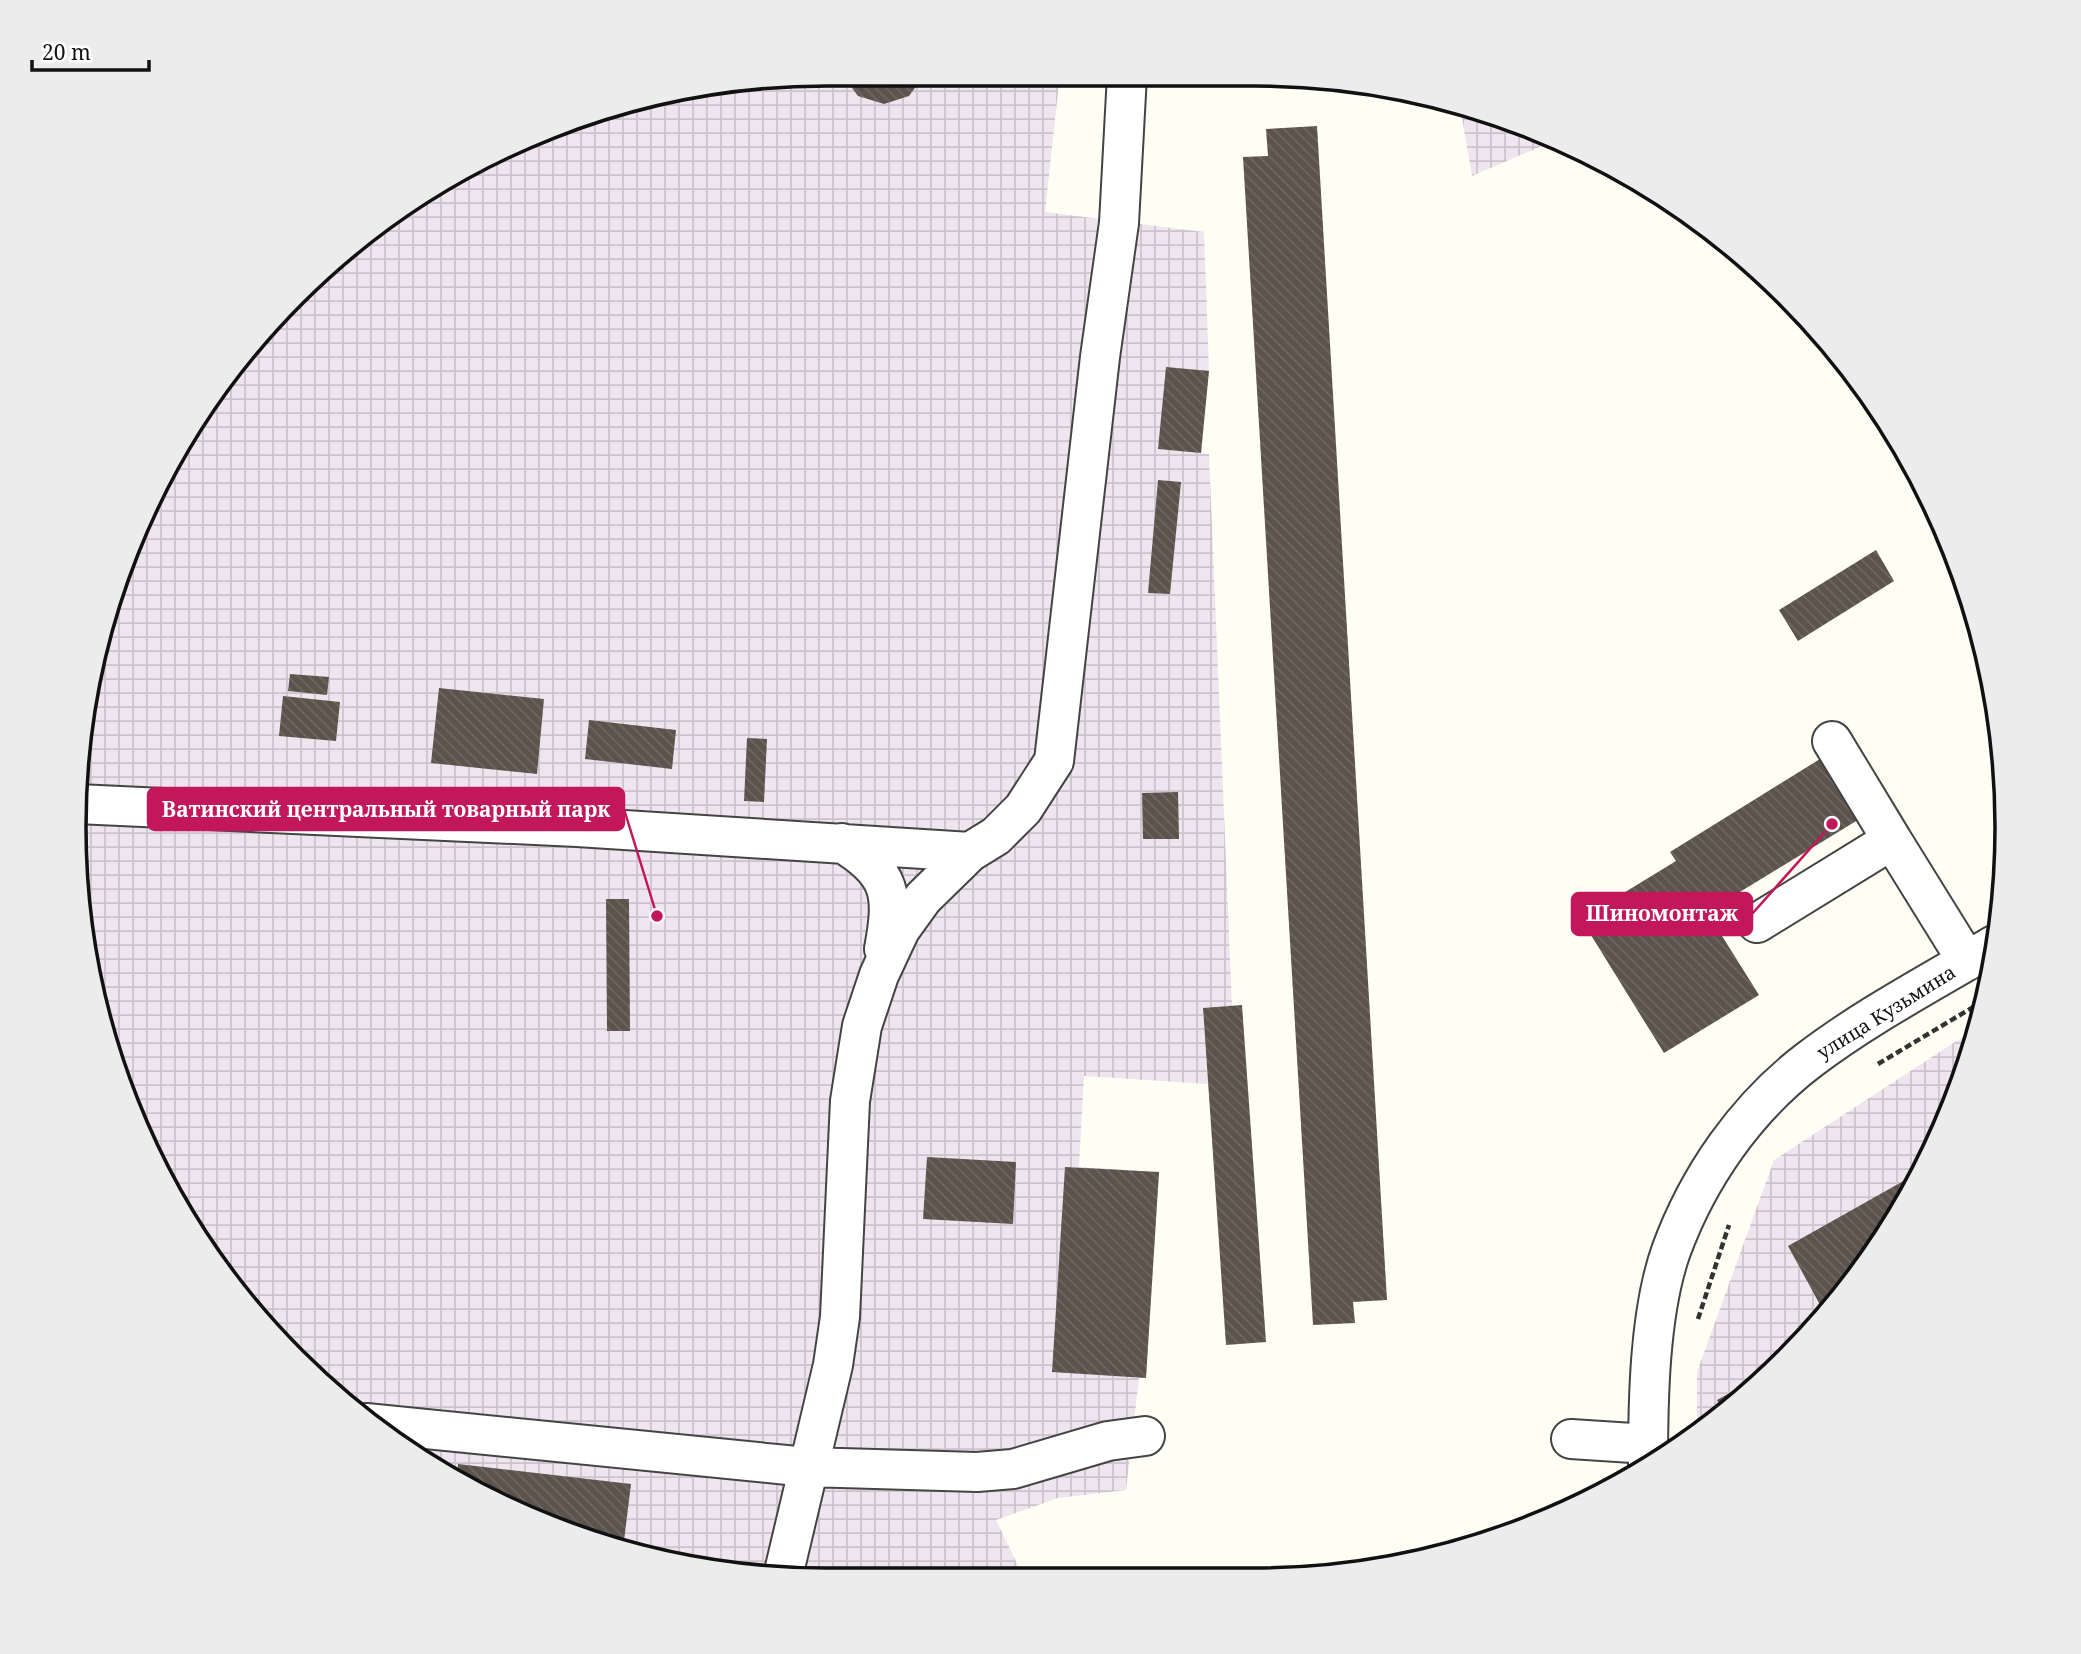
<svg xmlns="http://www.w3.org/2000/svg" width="2081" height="1654" font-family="'Noto Serif',serif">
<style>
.industrial{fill:url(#industrial-grid)}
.building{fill:url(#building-back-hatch)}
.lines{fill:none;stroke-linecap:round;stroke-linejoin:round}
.minor-casing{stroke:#444;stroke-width:42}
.path{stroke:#333;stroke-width:4.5;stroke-dasharray:7 3.5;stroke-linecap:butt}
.minor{stroke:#fff;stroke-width:38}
.labels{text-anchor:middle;stroke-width:7;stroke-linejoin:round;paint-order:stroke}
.street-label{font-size:19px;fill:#111;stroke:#fff}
.rim{fill:none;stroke:#111;stroke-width:3.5}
.leader{fill:none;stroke:#c2185b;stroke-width:2.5}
.callout-dot{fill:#c2185b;stroke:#fff;stroke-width:2.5}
.callout{fill:#c2185b;stroke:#c2185b;stroke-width:2.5}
.callout-label{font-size:21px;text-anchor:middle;font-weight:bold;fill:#fff}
</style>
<defs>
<pattern id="industrial-grid" width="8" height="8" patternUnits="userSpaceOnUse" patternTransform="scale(1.75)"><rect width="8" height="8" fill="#efe5ef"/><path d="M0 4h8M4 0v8" fill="none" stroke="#ccc3cc"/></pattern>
<pattern id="building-back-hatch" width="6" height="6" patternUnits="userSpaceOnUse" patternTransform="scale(1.75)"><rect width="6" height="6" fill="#5b534c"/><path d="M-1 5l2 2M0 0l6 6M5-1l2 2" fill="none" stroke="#6e6762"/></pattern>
</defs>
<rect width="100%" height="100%" fill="#fffef4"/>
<path class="industrial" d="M 827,74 L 1060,74 L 1045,212 L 1204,232 L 1209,371 L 1201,453 L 1209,454 L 1232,1006 L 1203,1009 L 1208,1084 L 1084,1076 L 1079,1167 L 1159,1172 L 1146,1378 L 1139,1378 L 1126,1490 L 1058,1498 L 996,1520 L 1025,1580 L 827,1580 L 680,1566 L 538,1523 L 369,1425 L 261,1324 L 174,1203 L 99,1022 L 74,827 L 99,632 L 175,450 L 294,294 L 451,174 L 632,99 Z
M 1460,106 L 1497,114 L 1556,140 L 1472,176 Z
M 1981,1025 L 1930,1161 L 1852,1286 L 1751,1394 L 1697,1432 L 1697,1372 L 1774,1160 Z"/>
<path class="building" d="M 842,74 L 925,74 L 909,96 L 884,104 L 858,96 Z
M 1317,126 L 1387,1300 L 1353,1302 L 1355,1323 L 1313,1325 L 1243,157 L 1268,156 L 1266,129 Z
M 1166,367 L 1209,371 L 1201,453 L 1158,449 Z
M 1158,480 L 1181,482 L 1170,594 L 1148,593 Z
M 1876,550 L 1894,581 L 1798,641 L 1779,610 Z
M 290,674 L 329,677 L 327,695 L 288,691 Z
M 439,688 L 544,699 L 537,774 L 431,763 Z
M 283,696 L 340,702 L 336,741 L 279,736 Z
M 589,720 L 676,730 L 672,769 L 585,759 Z
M 747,738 L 767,739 L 764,802 L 744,801 Z
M 1828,754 L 1866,815 L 1707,912 L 1759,995 L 1664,1053 L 1581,919 L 1676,861 L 1670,852 Z
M 1178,792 L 1179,839 L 1143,839 L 1142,793 Z
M 606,899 L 629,899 L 630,1031 L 607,1031 Z
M 1242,1005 L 1266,1342 L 1226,1345 L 1203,1008 Z
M 927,1157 L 1016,1162 L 1013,1224 L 923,1219 Z
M 1065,1167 L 1159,1172 L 1146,1378 L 1052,1372 Z
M 1923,1170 L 1852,1286 L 1825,1314 L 1788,1246 Z
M 1773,1369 L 1751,1394 L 1724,1413 L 1717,1400 Z
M 458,1464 L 631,1484 L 623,1549 L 538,1523 L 457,1476 Z"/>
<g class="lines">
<defs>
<path id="minor" d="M 1832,741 L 1892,840
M 77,804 L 577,827 L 970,852
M 842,843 C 892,873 894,895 884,949
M 1757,923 L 1892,840 L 1967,961
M 366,1423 L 807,1467 L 977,1472 L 1013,1469 L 1108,1441 L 1145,1436
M 1571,1439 L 1648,1444
M 1648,1467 C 1648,1402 1649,1313 1671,1251 C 1698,1177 1746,1108 1809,1060 C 1867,1016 1932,982 1994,945
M 783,1576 L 833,1365 L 840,1317 L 850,1101 L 862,1026 L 879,975 L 900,930 L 923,898 L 970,852 L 996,836 L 1023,809 L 1054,761 L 1100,357 L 1119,223 L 1127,75"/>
</defs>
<use href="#minor" class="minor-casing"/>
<path class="path" d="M 1878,1064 L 1985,1000
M 1698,1319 L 1729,1225"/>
<use href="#minor" class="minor"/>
</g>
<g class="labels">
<g class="street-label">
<text transform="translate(1886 1012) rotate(-32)" y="7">улица Кузьмина</text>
</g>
</g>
<path d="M0 0H2081V1654H0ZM827 86H1254A741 741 0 0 1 1995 827V827A741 741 0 0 1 1254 1568H827A741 741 0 0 1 86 827V827A741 741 0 0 1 827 86Z" fill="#ececec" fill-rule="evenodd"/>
<path class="rim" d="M827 86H1254A741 741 0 0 1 1995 827V827A741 741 0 0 1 1254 1568H827A741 741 0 0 1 86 827V827A741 741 0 0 1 827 86Z"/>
<path class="leader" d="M657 916L624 809M1832 824L1752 914"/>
<g class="callout-dot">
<circle cx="657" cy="916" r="7"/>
<circle cx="1832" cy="824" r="7"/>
</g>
<g class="callout">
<rect x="148" y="788" width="476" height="42" rx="7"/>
<rect x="1572" y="893" width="180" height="42" rx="7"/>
</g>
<g class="callout-label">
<text x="386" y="817">Ватинский центральный товарный парк</text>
<text x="1662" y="921">Шиномонтаж</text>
</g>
<path d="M32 60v10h117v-10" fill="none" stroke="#111111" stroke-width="3.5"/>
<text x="42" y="60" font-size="21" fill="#111111" stroke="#ffffff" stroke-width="5" paint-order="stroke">20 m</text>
</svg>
